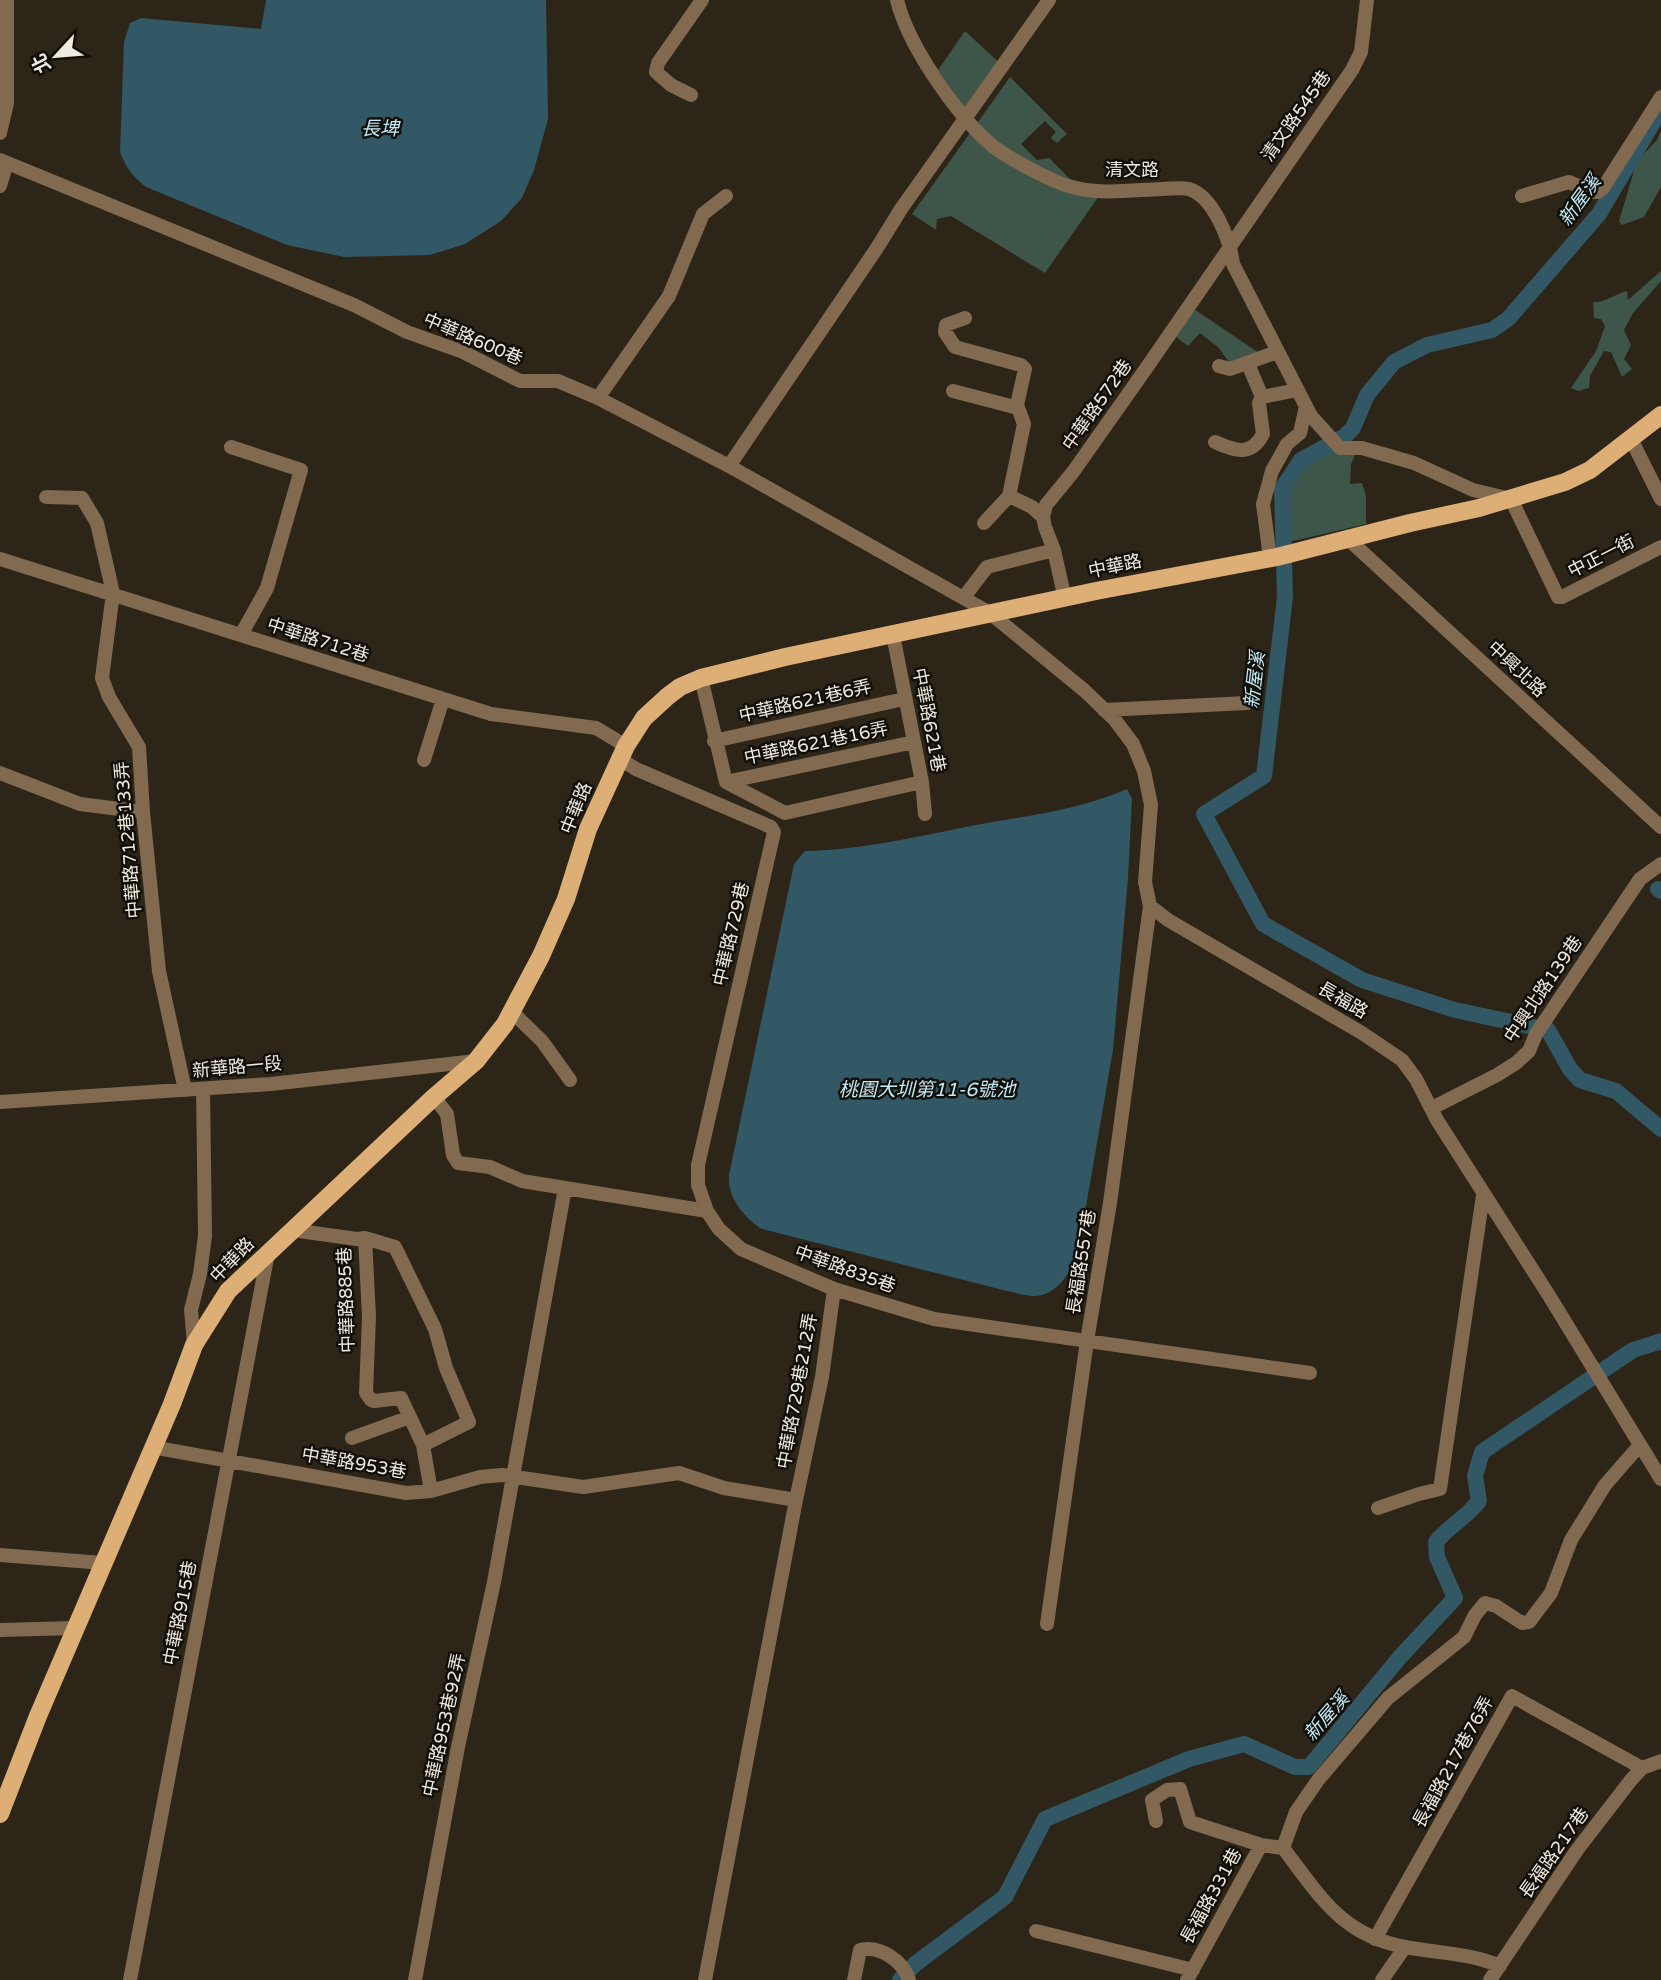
<svg xmlns="http://www.w3.org/2000/svg" width="1661" height="1980" font-family="'Varela Round','Noto Sans TC',sans-serif">
<style>
.green{fill:#3e564a}
.water{fill:#325865}
.lines{fill:none;stroke-linecap:round;stroke-linejoin:round}
.river{stroke:#325865;stroke-width:16}
.minor{stroke:#816a50;stroke-width:14}
.major{stroke:#ddae76;stroke-width:18}
.labels{text-anchor:middle;stroke-width:5;stroke-linejoin:round;paint-order:stroke}
.street-label{font-size:18px;fill:#efeae0;stroke:#120f09}
.water-label{font-size:19px;font-style:italic;fill:#c2ebf9;stroke:#120f09}
</style>
<rect width="100%" height="100%" fill="#2d2517"/>
<path class="green" d="M 965,31 L 1005,68 L 970,117 L 938,70 Z
M 1010,77 L 1067,134 L 1057,143 L 1051,138 L 1056,132 L 1045,121 L 1021,144 L 1037,160 L 1049,158 L 1072,181 L 1015,156 L 976,125 Z
M 1661,131 L 1661,187 L 1644,217 L 1622,225 L 1619,221 L 1637,161 L 1657,140 Z
M 970,133 L 1099,196 L 1045,273 L 951,216 L 937,219 L 936,230 L 912,214 Z
M 1661,271 L 1661,281 L 1633,313 L 1624,330 L 1631,345 L 1624,359 L 1632,369 L 1622,377 L 1611,352 L 1604,351 L 1590,376 L 1589,388 L 1578,391 L 1571,388 L 1596,351 L 1605,326 L 1601,319 L 1594,318 L 1593,302 C 1605,303 1615,294 1627,291 L 1628,300 Z
M 1194,309 L 1262,355 L 1231,365 L 1219,348 L 1200,333 L 1188,346 L 1176,337 Z
M 1333,447 L 1356,453 L 1351,464 L 1350,484 L 1362,483 L 1366,496 L 1366,524 L 1289,542 C 1283,492 1280,468 1333,447 Z"/>
<path class="water" d="M 266,0 L 546,0 L 548,119 L 534,170 L 522,198 L 501,221 L 465,244 L 430,255 L 344,257 L 287,245 L 146,187 C 133,177 126,168 120,152 L 124,42 L 130,23 L 141,18 L 261,29 Z
M 1127,789 L 1132,799 L 1128,878 L 1113,1050 L 1079,1247 C 1072,1267 1063,1292 1037,1296 C 1028,1297 1013,1292 1003,1290 L 762,1229 C 744,1218 727,1197 729,1175 L 794,864 L 805,851 C 862,850 920,836 976,825 C 1029,815 1076,811 1127,789 Z"/>
<g class="lines">
<path class="river" d="M 1661,109 L 1599,214 L 1508,319 L 1492,330 L 1427,345 L 1394,362 L 1367,395 L 1353,428 L 1345,436 L 1301,460 L 1282,489 L 1285,597 L 1264,776 L 1204,814 L 1263,924 L 1362,980 L 1455,1010 L 1548,1030 L 1570,1069 L 1580,1080 L 1616,1091 L 1661,1129
M 1658,889 L 1661,891
M 900,1980 L 915,1964 L 1005,1897 L 1045,1819 L 1189,1759 L 1244,1744 L 1295,1767 L 1309,1767 L 1400,1657 L 1455,1598 L 1437,1557 L 1436,1542 C 1449,1526 1467,1517 1479,1501 L 1475,1476 L 1482,1452 L 1633,1350 L 1661,1341"/>
<path class="minor" d="M 897,0 C 908,45 954,111 988,142 C 1003,156 1052,182 1072,187 C 1100,195 1134,190 1162,189 C 1170,189 1181,187 1189,189 C 1214,197 1230,240 1233,264 L 1311,416 L 1340,448 L 1362,448 L 1414,463 L 1473,490 L 1511,499 L 1558,597 L 1562,597 L 1661,547
M 691,95 L 671,85 L 656,72 L 658,63 L 702,0
M 0,133 L 7,103 L 7,0
M 0,160 L 354,305 L 407,332 L 463,352 L 520,381 L 558,381 L 598,398 L 729,466 L 990,613 L 1085,691 L 1115,720 L 1133,744 L 1144,771 L 1151,805 L 1145,882 L 1150,906 L 1168,920 L 1362,1033 L 1402,1060 L 1416,1079 L 1437,1120 L 1548,1294 L 1661,1479
M 0,166 L 4,173 L 0,186
M 1522,196 L 1569,182 L 1592,192 L 1598,192 L 1603,188 L 1661,97
M 965,318 L 946,325 L 945,332 L 955,347 L 1021,365 L 1025,369 L 1017,405 L 1024,424 L 1009,496 L 1032,507 L 1043,517
M 1219,366 L 1230,369 L 1277,352
M 953,391 L 1018,408
M 1262,397 L 1297,390
M 598,398 L 669,296 L 703,214 L 726,196
M 1631,439 L 1661,499
M 1215,442 C 1235,451 1251,457 1263,434 L 1259,403 L 1262,397 L 1248,364
M 231,447 L 301,470 L 267,588 L 241,635
M 729,466 L 877,248 L 901,209 L 1049,0
M 46,497 L 82,498 L 97,523 L 113,593 L 102,678 L 109,697 L 139,747 L 143,812 L 159,971 L 185,1090
M 984,523 L 1009,496
M 1347,538 L 1661,827
M 1270,558 L 1263,504 L 1272,471 L 1287,444 L 1300,433 L 1306,406
M 0,559 L 491,714 L 596,728 L 626,746
M 964,597 L 987,567 L 1054,550
M 1065,599 L 1054,550 L 1045,527 L 1043,517 L 1046,505 L 1073,472 L 1145,370 L 1352,70 L 1361,52 L 1367,0
M 893,635 L 922,782 L 925,814
M 701,678 L 726,782
M 1104,710 L 1247,703
M 714,741 L 904,699
M 620,759 L 636,769 L 771,827 L 774,832 L 698,1165 L 698,1185 L 707,1211
M 424,760 L 443,699
M 0,773 L 80,804 L 143,812
M 726,782 L 785,813 L 922,782
M 726,782 L 914,742
M 512,1012 L 542,1041 L 570,1080
M 434,1097 L 447,1114 L 453,1155 L 458,1163 L 490,1167 L 522,1181 L 707,1211 L 719,1229 L 741,1249 L 834,1289 L 934,1319 L 1310,1373
M 0,1102 L 271,1084 L 476,1061
M 1432,1108 L 1497,1075 L 1516,1063 L 1529,1051 L 1536,1034 L 1640,879 L 1661,864
M 292,1230 L 357,1239 L 365,1238 L 395,1247 L 435,1329 L 446,1368 L 469,1422 L 423,1445
M 365,1238 L 369,1317 L 366,1393 L 371,1400 L 374,1401 L 401,1398 L 423,1445 L 431,1491
M 194,1345 L 191,1310 L 200,1274 L 205,1236 L 203,1089
M 352,1438 L 410,1417
M 152,1447 L 406,1493 L 431,1491 L 480,1477 L 502,1475 L 583,1487 L 679,1473 L 724,1488 L 796,1500
M 1378,1508 L 1419,1494 L 1440,1489 L 1483,1195
M 0,1555 L 103,1563
M 1047,1624 L 1087,1341 L 1110,1203 L 1150,906
M 0,1630 L 75,1628
M 1156,1821 L 1152,1800 L 1167,1790 L 1180,1789 L 1190,1822 L 1261,1845 L 1283,1848
M 1283,1848 L 1296,1812 L 1318,1780 L 1388,1698 L 1464,1637 L 1475,1615 L 1485,1603 L 1496,1606 L 1522,1623 L 1529,1622 L 1551,1593 L 1571,1540 L 1605,1485 L 1640,1445
M 1283,1848 C 1320,1896 1341,1935 1405,1947 C 1437,1953 1469,1953 1500,1966
M 1036,1931 L 1193,1970
M 1375,1939 L 1512,1696 L 1642,1768
M 130,1980 L 268,1253
M 415,1980 L 458,1747 L 494,1582 L 565,1188
M 705,1980 L 796,1500 L 822,1377 L 834,1289
M 854,1980 L 860,1950 C 880,1945 903,1961 909,1980
M 1187,1980 L 1261,1845
M 1382,1980 L 1405,1947
M 1490,1980 L 1577,1850 L 1631,1780 L 1642,1768 L 1661,1761"/>
<path class="major" d="M 0,1814 L 38,1716 L 172,1404 L 194,1345 L 228,1291 L 434,1097 L 476,1061 L 505,1024 L 541,956 L 566,899 L 588,829 L 626,746 L 644,718 L 668,696 L 680,687 L 701,678 L 785,657 L 1096,591 L 1277,557 L 1410,523 L 1479,508 L 1565,482 L 1590,470 L 1661,415"/>
</g>
<g class="labels">
<g class="street-label">
<text transform="translate(1296 116) rotate(-55)" y="6">清文路545巷</text>
<text x="1132" y="176">清文路</text>
<text transform="translate(473 339) rotate(23)" y="6">中華路600巷</text>
<text transform="translate(1097 405) rotate(-55)" y="6">中華路572巷</text>
<text transform="translate(1601 556) rotate(-27)" y="6">中正一街</text>
<text transform="translate(1115 566) rotate(-12)" y="6">中華路</text>
<text transform="translate(318 640) rotate(18)" y="6">中華路712巷</text>
<text transform="translate(1517 669) rotate(43)" y="6">中興北路</text>
<text transform="translate(805 701) rotate(-13)" y="6">中華路621巷6弄</text>
<text transform="translate(929 720) rotate(79)" y="6">中華路621巷</text>
<text transform="translate(816 743) rotate(-12)" y="6">中華路621巷16弄</text>
<text transform="translate(576 808) rotate(-68)" y="6">中華路</text>
<text transform="translate(128 840) rotate(-95)" y="6">中華路712巷133弄</text>
<text transform="translate(731 934) rotate(-77)" y="6">中華路729巷</text>
<text transform="translate(1543 989) rotate(-56)" y="6">中興北路139巷</text>
<text transform="translate(1343 1000) rotate(30)" y="6">長福路</text>
<text transform="translate(237 1067) rotate(-5)" y="6">新華路一段</text>
<text transform="translate(232 1260) rotate(-46)" y="6">中華路</text>
<text transform="translate(1081 1262) rotate(-81)" y="6">長福路557巷</text>
<text transform="translate(845 1269) rotate(20)" y="6">中華路835巷</text>
<text transform="translate(346 1300) rotate(-92)" y="6">中華路885巷</text>
<text transform="translate(797 1391) rotate(-80)" y="6">中華路729巷212弄</text>
<text transform="translate(354 1463) rotate(10)" y="6">中華路953巷</text>
<text transform="translate(180 1613) rotate(-79)" y="6">中華路915巷</text>
<text transform="translate(444 1725) rotate(-78)" y="6">中華路953巷92弄</text>
<text transform="translate(1453 1762) rotate(-61)" y="6">長福路217巷76弄</text>
<text transform="translate(1554 1853) rotate(-55)" y="6">長福路217巷</text>
<text transform="translate(1211 1896) rotate(-61)" y="6">長福路331巷</text>
</g>
<g class="water-label">
<text x="380" y="135">長埤</text>
<text transform="translate(1579 200) rotate(-54)" y="7">新屋溪</text>
<text transform="translate(1254 680) rotate(-83)" y="7">新屋溪</text>
<text x="927" y="1096">桃園大圳第11-6號池</text>
<text transform="translate(1326 1716) rotate(-49)" y="7">新屋溪</text>
</g>
</g>
<g transform="translate(56 56) rotate(244)" stroke="#120f09" stroke-width="5" paint-order="stroke">
<path d="M0-5L12 26L0 18L-12 26Z" fill="#efeae0"/>
<text y="-10" font-size="19" font-weight="bold" text-anchor="middle" fill="#efeae0">北</text>
</g>
</svg>
